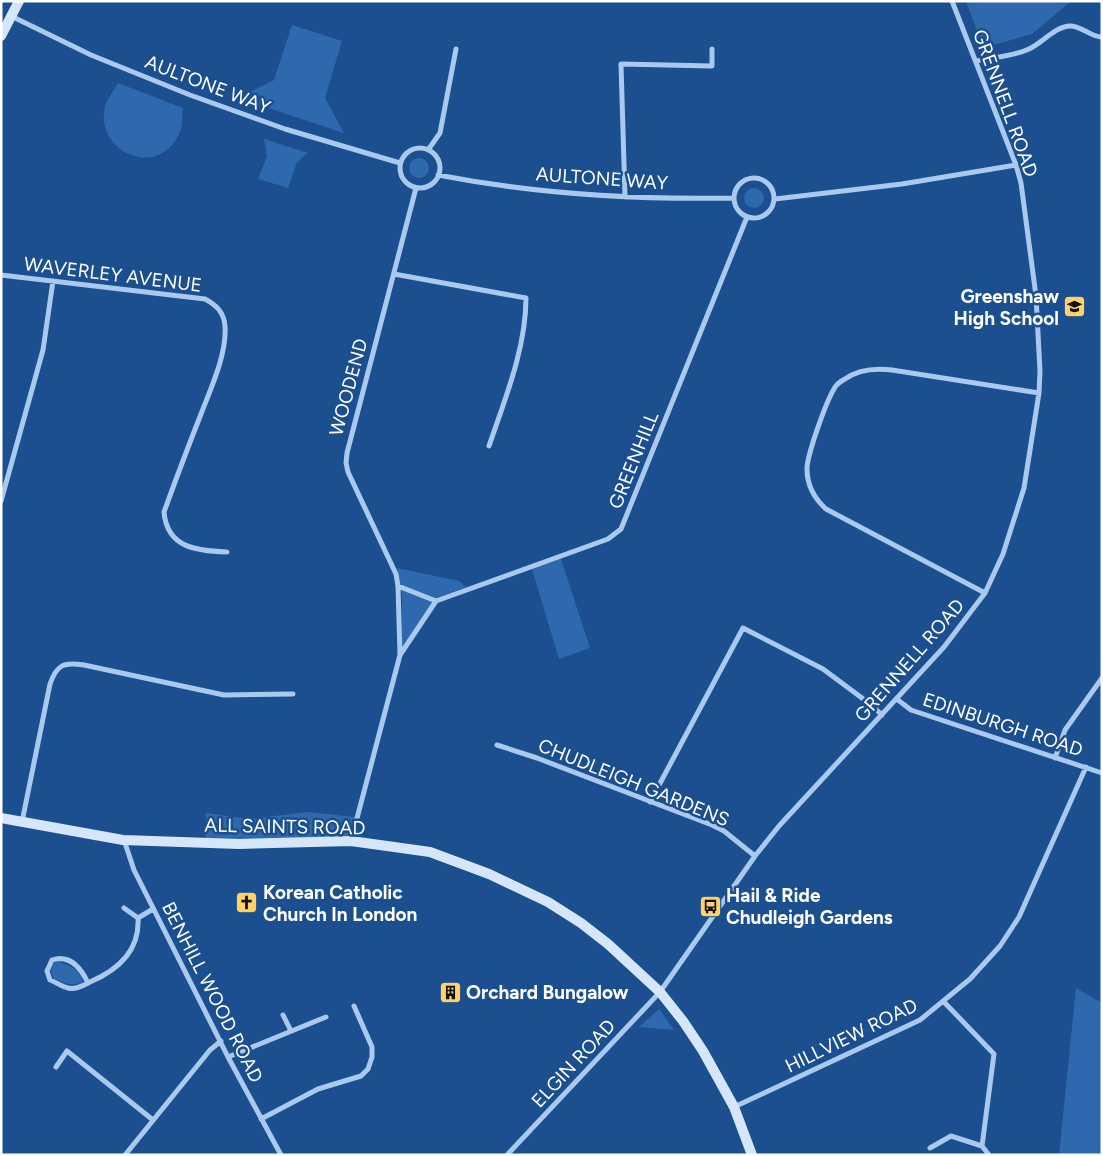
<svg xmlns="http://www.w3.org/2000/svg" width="1103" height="1156" font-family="Figtree,sans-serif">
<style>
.green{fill:#2e69ad}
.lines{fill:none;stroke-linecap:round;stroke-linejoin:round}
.street{stroke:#a9c9ee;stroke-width:5}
.secondary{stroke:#d6e6fa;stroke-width:10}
.labels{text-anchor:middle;stroke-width:5;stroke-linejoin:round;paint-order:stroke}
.street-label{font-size:19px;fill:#fff;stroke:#1b4f8f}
.poi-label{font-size:19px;font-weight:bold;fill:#fff;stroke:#1b4f8f;text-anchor:start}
</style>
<rect width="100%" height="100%" fill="#1b4f8f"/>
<path class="green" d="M 966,1 L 1071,1 L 1032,34 L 983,48 Z
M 292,25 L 342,41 L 325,98 L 344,133 L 238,98 L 274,80 Z
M 118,83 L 183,108 C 182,116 183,127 179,134 C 158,180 94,152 105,106 C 107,99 114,90 118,83 Z
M 264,139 L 308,153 L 297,162 L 288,188 L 258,179 L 267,156 Z
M409 168a10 10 0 1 1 20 0a10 10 0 1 1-20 0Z
M744 198a10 10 0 1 1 20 0a10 10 0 1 1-20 0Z
M 560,556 L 590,648 L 559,659 L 531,566 Z
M 397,568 L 459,581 L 466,587 L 436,598 L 402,647 L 402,594 Z
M 308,812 L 355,817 L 349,839 L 206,840 L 206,813 L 249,819 Z
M 59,962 C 72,966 79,969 83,982 C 71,987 64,983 53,978 L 51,970 L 54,963 Z
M 1076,988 L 1102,1003 L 1102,1155 L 1059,1155 Z
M 659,1009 L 674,1030 L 639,1027 Z"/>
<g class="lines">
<path class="street" d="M 11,16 L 91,55 L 190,95 L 285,129 L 400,163
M 976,61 C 994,57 1012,57 1029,49 C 1042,43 1055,27 1069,26 C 1081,25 1090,37 1102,37
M400 168a20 20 0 1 1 40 0a20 20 0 1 1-40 0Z
M 428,150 L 440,133 L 456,49
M 438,175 C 536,194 635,200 734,198
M734 198a20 20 0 1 1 40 0a20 20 0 1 1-40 0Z
M 625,197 L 621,64 L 712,66 L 712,49
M 775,199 L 902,184 L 1016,165
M 394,274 L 526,298 C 526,348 505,399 489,446
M 1,275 L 205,299 C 216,305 224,312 225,326 C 227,354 211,388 201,414 C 188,447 176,479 164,512 C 167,548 197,551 227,552
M 1,501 L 43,350 L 53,281
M 398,586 L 436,601
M 985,593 L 826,509 C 815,499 807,486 807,469 C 807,455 826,402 834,389 C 836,385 841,381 845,379 C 859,369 876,368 892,370 L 1039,393
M 436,601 L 608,539 L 621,529 L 747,217
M 400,655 L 436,601
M 898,700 L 911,710 L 1102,773
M 497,745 L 537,758 L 712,825 L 724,831 L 755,856
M 1055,758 L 1065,730 L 1102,678
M 650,802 L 743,628 L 823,669 L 870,704 L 882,715
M 22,822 L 50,684 C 57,664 64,662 84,665 L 224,695 L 293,694
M 124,840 L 134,870 L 228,1057 L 281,1155
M 351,841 L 400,655 L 398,586 L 396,574 L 348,472 L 346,463 L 347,453 L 416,188
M 138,918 L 153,909
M 88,983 C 81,968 70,954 52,960 L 47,971 L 50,980 C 56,982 62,987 68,988 C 76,990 84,985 90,982 C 118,970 140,950 138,918 L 124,908
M 944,1002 L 994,1054 L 982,1146 L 989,1155
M 283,1015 L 291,1031
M 228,1057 L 326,1017
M 56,1067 L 67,1051 L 153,1120
M 734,1107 L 920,1020 L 970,979 L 1000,946 L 1019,917 L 1086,767
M 261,1119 L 318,1089 L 361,1076 L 368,1069 L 372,1057 L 372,1047 L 354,1006
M 930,1148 L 951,1136 L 982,1146
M 125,1155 L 210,1050 L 221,1041
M 507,1155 L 660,992 L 755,856 L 779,826 L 944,647 L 985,593 L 1003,554 L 1024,488 L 1039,393 L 1040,371 L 1036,296 L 1021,183 L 1016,165 L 952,1"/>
<path class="secondary" d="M 1,36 L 19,1
M 1,818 L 123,840 L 239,844 L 351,841 L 430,852 L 489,874 L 548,902 L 581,923 L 608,944 L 660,992 L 683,1021 L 703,1051 L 734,1107 L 752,1155"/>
</g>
<defs>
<symbol id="school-square" viewBox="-11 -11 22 22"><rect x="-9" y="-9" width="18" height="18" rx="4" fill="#ffd166" stroke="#1b4f8f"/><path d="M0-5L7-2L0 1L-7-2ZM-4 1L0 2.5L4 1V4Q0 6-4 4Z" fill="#111"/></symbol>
<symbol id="church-square" viewBox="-11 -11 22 22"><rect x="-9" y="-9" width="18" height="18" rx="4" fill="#ffd166" stroke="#1b4f8f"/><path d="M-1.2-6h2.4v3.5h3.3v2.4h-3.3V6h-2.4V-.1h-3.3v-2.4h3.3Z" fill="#111"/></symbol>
<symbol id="bus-square" viewBox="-11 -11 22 22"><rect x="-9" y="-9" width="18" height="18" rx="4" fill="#ffd166" stroke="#1b4f8f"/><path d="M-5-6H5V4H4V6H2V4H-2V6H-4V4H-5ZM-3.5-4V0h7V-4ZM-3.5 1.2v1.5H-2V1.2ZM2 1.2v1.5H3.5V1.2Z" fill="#111"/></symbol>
<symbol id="building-square" viewBox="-11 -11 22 22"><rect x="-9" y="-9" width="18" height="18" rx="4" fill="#ffd166" stroke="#1b4f8f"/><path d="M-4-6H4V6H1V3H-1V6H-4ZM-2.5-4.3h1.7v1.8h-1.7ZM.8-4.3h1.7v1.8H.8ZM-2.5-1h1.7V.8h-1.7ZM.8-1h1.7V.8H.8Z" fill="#111"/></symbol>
</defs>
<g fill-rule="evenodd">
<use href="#school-square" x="1062" y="294" width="25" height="25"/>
<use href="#church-square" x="234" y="890" width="25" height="25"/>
<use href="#bus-square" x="698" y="894" width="25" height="25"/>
<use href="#building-square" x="438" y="980" width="25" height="25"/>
</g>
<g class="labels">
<g class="street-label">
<text transform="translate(208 84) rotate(21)" y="7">AULTONE WAY</text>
<text transform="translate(1006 103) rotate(70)" y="7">GRENNELL ROAD</text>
<text transform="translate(602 178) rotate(4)" y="7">AULTONE WAY</text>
<text transform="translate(113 274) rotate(7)" y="7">WAVERLEY AVENUE</text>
<text transform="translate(348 387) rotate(-75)" y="7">WOODEND</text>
<text transform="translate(633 460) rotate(-68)" y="7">GREENHILL</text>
<text transform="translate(909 660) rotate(-49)" y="7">GRENNELL ROAD</text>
<text transform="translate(1003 724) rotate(18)" y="7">EDINBURGH ROAD</text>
<text transform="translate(634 782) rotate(22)" y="7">CHUDLEIGH GARDENS</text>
<text transform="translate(285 826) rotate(1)" y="7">ALL SAINTS ROAD</text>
<text transform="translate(213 992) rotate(63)" y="7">BENHILL WOOD ROAD</text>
<text transform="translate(851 1035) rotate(-26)" y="7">HILLVIEW ROAD</text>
<text transform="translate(573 1063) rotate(-47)" y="7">ELGIN ROAD</text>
</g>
<g class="poi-label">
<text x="1059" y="303" text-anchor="end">Greenshaw<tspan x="1059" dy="22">High School</tspan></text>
<text x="263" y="899">Korean Catholic<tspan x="263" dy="22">Church In London</tspan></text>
<text x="726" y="902">Hail &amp; Ride<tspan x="726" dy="22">Chudleigh Gardens</tspan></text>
<text x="466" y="999">Orchard Bungalow</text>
</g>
</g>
<rect width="1103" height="1156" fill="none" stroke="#ffffff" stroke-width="5"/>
</svg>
